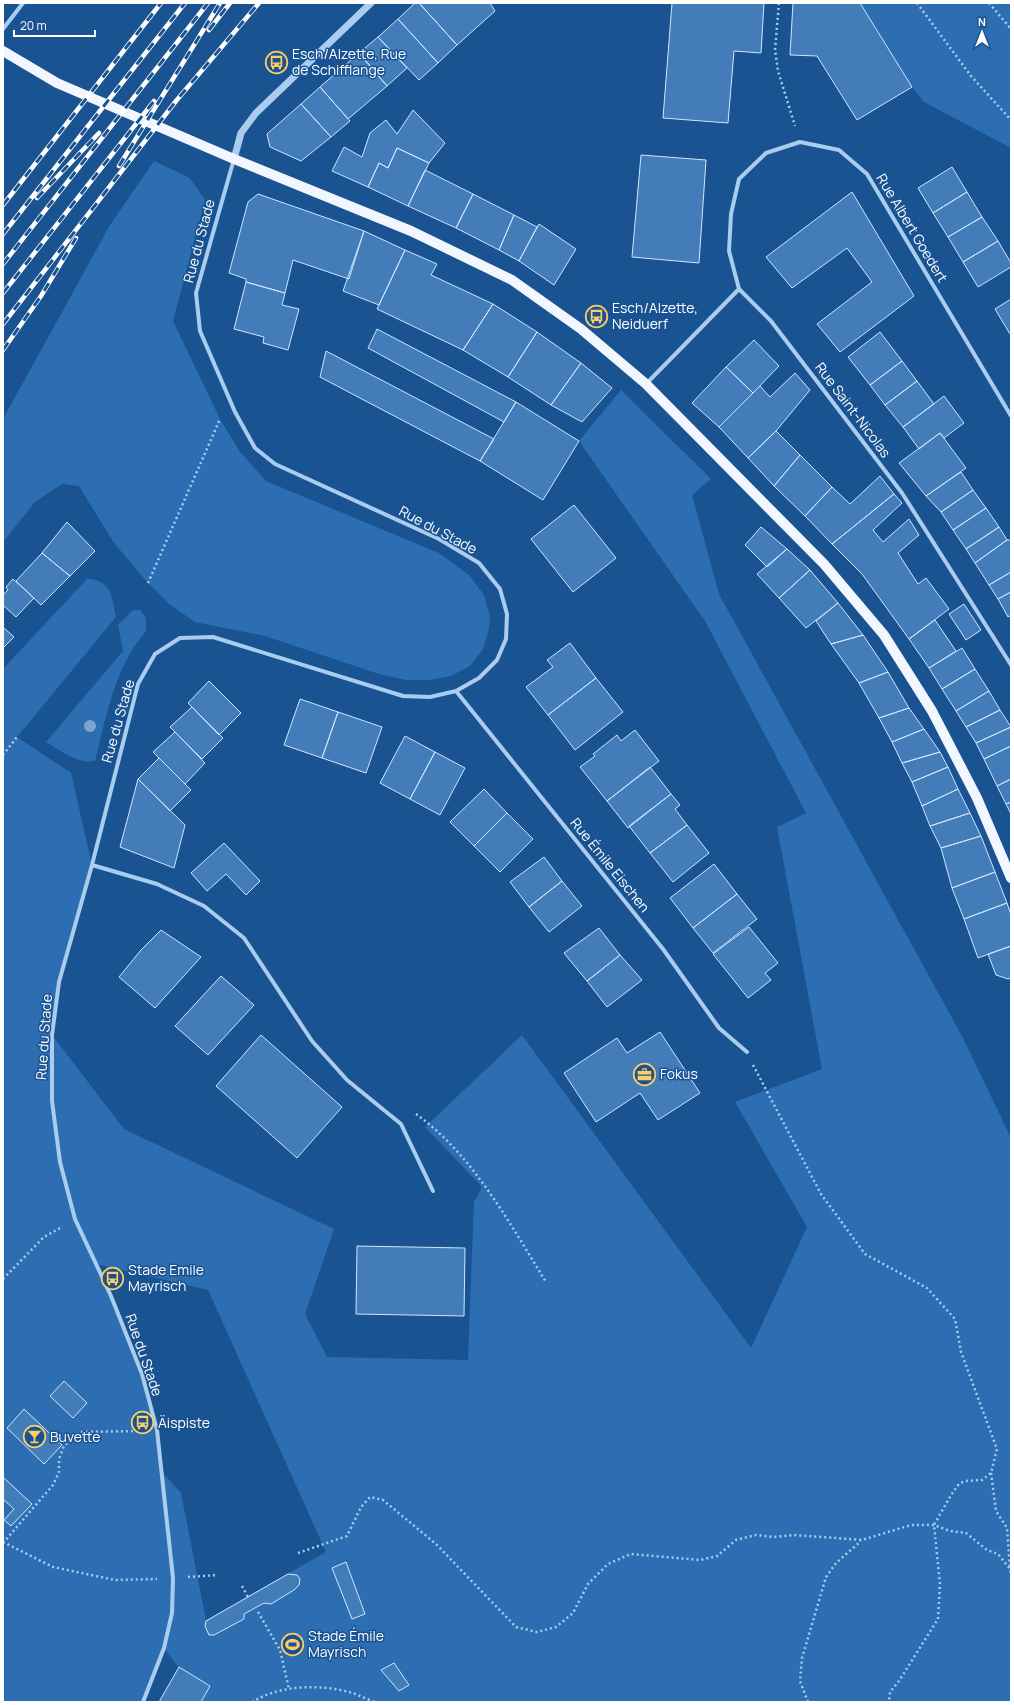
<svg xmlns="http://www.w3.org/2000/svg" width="1014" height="1705" font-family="Manrope,sans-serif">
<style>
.green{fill:#2c6eb1;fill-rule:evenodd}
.building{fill:#427dba;stroke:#d0e5fb}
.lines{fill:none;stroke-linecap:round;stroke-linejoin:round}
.path{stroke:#a9ccef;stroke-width:2.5;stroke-dasharray:2 3;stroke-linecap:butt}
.minor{stroke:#a9ccef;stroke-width:4}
.tertiary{stroke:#a9ccef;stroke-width:7}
.primary{stroke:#f2f7ff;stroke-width:10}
.rail-casing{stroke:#fff;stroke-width:4.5}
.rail{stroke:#195392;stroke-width:3;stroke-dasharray:9;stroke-linecap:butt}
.tree{fill:#7ea3cc}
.labels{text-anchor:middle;stroke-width:3;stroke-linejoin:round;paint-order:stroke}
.poi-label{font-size:14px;fill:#fff;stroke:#195392;text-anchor:start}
.street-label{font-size:14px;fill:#fff;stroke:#195392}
</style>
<rect width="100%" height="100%" fill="#195392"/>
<path class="green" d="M 860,3 L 1011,3 L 1011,148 L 924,102 L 912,87 Z
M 154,161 L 190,178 L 205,200 L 173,321 L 220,419 L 240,452 L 266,481 L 439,553 L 469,575 L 484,595 L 490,617 L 488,633 L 483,649 L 470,666 L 451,676 L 429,680 L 406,680 L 379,674 L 265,636 L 195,622 L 169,604 L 148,583 L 114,543 L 79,486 L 62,484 L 35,502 L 3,542 L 3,419 L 110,225 Z
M 621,390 L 711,479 L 692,495 L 719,594 L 963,1038 L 1011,1138 L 1011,1702 L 159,1702 L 179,1668 L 164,1648 L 143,1702 L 3,1702 L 3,669 L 87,579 C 112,580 112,597 116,617 L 17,737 L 71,773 L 92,865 L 59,982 L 52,1035 L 124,1129 L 334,1229 L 305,1314 L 327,1357 L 468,1360 L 474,1202 L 482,1187 L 425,1127 L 522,1035 L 751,1348 L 807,1227 L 735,1102 L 822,1069 L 777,827 L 806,813 L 705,621 L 579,441 ZM 96,1264 L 208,1290 L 326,1552 L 206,1620 L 181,1493 L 162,1472 L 153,1419 L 142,1374 Z
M 133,610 L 140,610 L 146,618 L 146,631 C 114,669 107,714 95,761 C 76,764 62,751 46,742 L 123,651 L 118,625 Z"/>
<path class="building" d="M 415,3 L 419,3 L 457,45 L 438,63 L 398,19 Z
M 419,3 L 490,3 L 495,11 L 457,45 Z
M 672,3 L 764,3 L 761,53 L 734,51 L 728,123 L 663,118 Z
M 793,3 L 860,3 L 912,87 L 857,120 L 817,56 L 790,55 Z
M 398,19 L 438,63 L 419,80 L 378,37 Z
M 378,37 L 407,68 L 387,86 L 359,53 Z
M 359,53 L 387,86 L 348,119 L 320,87 Z
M 320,87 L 350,121 L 331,137 L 301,104 Z
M 301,104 L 331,137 L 301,161 L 270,147 L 267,134 Z
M 413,110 L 445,143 L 429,163 L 397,148 L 388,168 L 379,163 L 368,187 L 332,171 L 344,147 L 362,157 L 370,133 L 386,120 L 397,134 Z
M 397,148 L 429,163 L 408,206 L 368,187 L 379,163 L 388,168 Z
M 641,155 L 706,160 L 699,263 L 632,257 Z
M 952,167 L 967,192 L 933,213 L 918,188 Z
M 425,170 L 473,194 L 456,228 L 408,206 Z
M 852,192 L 914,296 L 840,352 L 817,324 L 872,282 L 847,248 L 792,288 L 766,257 Z
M 967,192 L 982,217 L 948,237 L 933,213 Z
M 258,194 L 364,231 L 349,279 L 293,260 L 285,293 L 246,282 L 246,279 L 229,273 L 248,202 Z
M 473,194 L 514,215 L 499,250 L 456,228 Z
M 514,215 L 537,227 L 519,261 L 499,250 Z
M 982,217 L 998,241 L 963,262 L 948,237 Z
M 539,224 L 576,249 L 554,285 L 519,261 Z
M 364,231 L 405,250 L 379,305 L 343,291 Z
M 998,241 L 1011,263 L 1011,267 L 978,287 L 963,262 Z
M 405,250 L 437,264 L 431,275 L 493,304 L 463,350 L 377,309 Z
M 246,282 L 285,293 L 282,305 L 299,309 L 288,350 L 263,343 L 264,337 L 234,329 Z
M 1011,299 L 1011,333 L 1010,334 L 995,309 Z
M 493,304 L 537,332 L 508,377 L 463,350 Z
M 377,329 L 516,402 L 504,422 L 368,348 Z
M 537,332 L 581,363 L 551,405 L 508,377 Z
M 880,332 L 902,361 L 870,385 L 848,357 Z
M 754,340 L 779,366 L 753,393 L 726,367 Z
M 326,351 L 494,439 L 480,461 L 320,377 Z
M 902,361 L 917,381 L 885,405 L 870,385 Z
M 581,363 L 612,388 L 582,422 L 551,405 Z
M 726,367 L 753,393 L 719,427 L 692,403 Z
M 795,373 L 810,390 L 776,431 L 748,458 L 719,427 L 760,386 L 770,397 Z
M 917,381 L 934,404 L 903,427 L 885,405 Z
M 944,396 L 964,423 L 944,438 L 940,433 L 919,449 L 903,427 Z
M 516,402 L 579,441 L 543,500 L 480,461 Z
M 776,431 L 800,455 L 774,486 L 748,458 Z
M 940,433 L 966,468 L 926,496 L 899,463 Z
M 800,455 L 832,487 L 805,516 L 774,486 Z
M 961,472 L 973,490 L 941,512 L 926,496 Z
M 880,476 L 894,494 L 832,544 L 805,516 L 832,487 L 850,504 Z
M 973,490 L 986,508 L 953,530 L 941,512 Z
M 894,494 L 902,503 L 873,530 L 883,542 L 909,519 L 919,535 L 898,553 L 918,584 L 926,578 L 949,609 L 909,639 L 862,574 L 832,544 Z
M 574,505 L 616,558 L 573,592 L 531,539 Z
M 986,508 L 999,527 L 966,549 L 953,530 Z
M 67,522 L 95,551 L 70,576 L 42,553 Z
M 761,527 L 787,549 L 767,567 L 745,545 Z
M 999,527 L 1007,540 L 975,563 L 966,549 Z
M 1007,540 L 1011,540 L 1011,572 L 989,585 L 975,563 Z
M 787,549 L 810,570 L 779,598 L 757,574 Z
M 42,553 L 70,576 L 41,605 L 16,581 Z
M 810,570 L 838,603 L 806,628 L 779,598 Z
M 1011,572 L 1011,592 L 998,599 L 989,585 Z
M 13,579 L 34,598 L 16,617 L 3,605 L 3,595 L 8,590 L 6,587 Z
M 1011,592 L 1011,615 L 1008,617 L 998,599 Z
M 838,603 L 863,635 L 831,644 L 816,621 Z
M 964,604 L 981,630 L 966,640 L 949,614 Z
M 935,620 L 956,651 L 929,668 L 909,639 Z
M 3,627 L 14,637 L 3,648 Z
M 863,635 L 888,672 L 859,683 L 831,644 Z
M 570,643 L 596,678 L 548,715 L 526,687 L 553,667 L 547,660 Z
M 962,648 L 975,669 L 942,689 L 929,668 Z
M 975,669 L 989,691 L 956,711 L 942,689 Z
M 888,672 L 909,708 L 879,718 L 859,683 Z
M 596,678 L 623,712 L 575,750 L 548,715 Z
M 209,681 L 241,713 L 219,735 L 188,703 Z
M 989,691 L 1000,710 L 966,727 L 956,711 Z
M 300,699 L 338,712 L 322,758 L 284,745 Z
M 192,707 L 223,738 L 202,759 L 170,727 Z
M 909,708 L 924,729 L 892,742 L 879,718 Z
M 1000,710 L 1011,727 L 976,743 L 966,727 Z
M 338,712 L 382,727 L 366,773 L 322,758 Z
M 1011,727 L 1011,746 L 984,759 L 976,743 Z
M 924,729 L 940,752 L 902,763 L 892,742 Z
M 635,730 L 659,761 L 607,801 L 580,767 L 595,756 L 593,754 L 617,735 L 621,741 Z
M 175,732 L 205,763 L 185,784 L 153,752 Z
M 405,736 L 435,752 L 410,799 L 380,783 Z
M 1011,746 L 1011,779 L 997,786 L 984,759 Z
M 435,752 L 465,768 L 440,815 L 410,799 Z
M 940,752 L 948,767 L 912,782 L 902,763 Z
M 159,758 L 191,790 L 170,811 L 138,779 Z
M 650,767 L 671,794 L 628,828 L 607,801 Z
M 948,767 L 958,789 L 922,806 L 912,782 Z
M 138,779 L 185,825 L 174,868 L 120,847 Z
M 1011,779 L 1011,802 L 1006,804 L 997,786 Z
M 484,789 L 507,813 L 474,846 L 450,822 Z
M 958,789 L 970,813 L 930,826 L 922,806 Z
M 671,794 L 680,805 L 675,809 L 687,825 L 650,853 L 629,826 Z
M 1011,802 L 1011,814 L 1006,804 Z
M 507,813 L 533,839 L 500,872 L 474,846 Z
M 970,813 L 981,836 L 941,848 L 930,826 Z
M 687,825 L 709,853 L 673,882 L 650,853 Z
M 981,836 L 995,872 L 952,888 L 941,848 Z
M 224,843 L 260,881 L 246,895 L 226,874 L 207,891 L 191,873 Z
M 544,857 L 562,881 L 529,907 L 510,882 Z
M 714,864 L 737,894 L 693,928 L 670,898 Z
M 995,872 L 1007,903 L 964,919 L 952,888 Z
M 562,881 L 582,906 L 549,932 L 529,907 Z
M 737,894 L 757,919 L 713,953 L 693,928 Z
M 1007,903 L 1011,915 L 1011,946 L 978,958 L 964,919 Z
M 749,927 L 778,963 L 765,973 L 771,980 L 748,998 L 713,954 Z
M 599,928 L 620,955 L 587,981 L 564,953 Z
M 161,930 L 201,957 L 155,1008 L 119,977 L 141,950 Z
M 1011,946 L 1011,978 L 1008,979 L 996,975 L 988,954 Z
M 620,955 L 642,980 L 607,1007 L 587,981 Z
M 221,976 L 254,1005 L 208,1055 L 175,1026 Z
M 660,1032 L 700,1093 L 658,1120 L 640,1093 L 596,1122 L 564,1073 L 617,1038 L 627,1053 Z
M 261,1035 L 342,1107 L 297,1158 L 216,1086 Z
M 357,1246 L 465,1248 L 464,1316 L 356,1314 Z
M 64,1381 L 87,1403 L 73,1418 L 50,1396 Z
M 24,1409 L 62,1445 L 44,1464 L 7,1428 Z
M 3,1477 L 32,1504 L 11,1526 L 4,1520 L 14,1509 L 3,1499 Z
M 346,1562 L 365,1614 L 352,1619 L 332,1568 Z
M 288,1574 L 297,1575 L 300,1579 L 299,1585 L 294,1590 L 271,1604 L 264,1603 L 244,1614 L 244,1619 L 214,1635 L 209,1635 L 205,1626 L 206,1621 Z
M 394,1663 L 409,1685 L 399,1691 L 381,1670 Z
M 179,1667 L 210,1686 L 201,1702 L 159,1702 Z"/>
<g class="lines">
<path class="path" d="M 779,3 L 775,50 L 778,71 L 795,126
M 917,3 L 971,76 L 1011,120
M 989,3 L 1011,29
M 148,583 L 220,419
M 3,755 L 17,737
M 753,1065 L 821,1194 L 865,1254 L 927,1288 L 955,1319 L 961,1352 L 997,1449 L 991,1473 L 982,1480 L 965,1481 L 959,1484 L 951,1495 L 934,1525 L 940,1584 L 938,1619 L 899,1681 L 890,1692 L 889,1702
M 416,1114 C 473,1155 510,1224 546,1282
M 3,1279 L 44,1237 L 62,1227
M 991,1473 L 996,1511 L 1007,1528 L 1010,1569
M 3,1542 L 53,1567 L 115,1580 L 157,1579
M 3,1543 L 53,1485 L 59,1472 L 59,1459 L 64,1446 L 80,1432 L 140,1431
M 298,1553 L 347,1536 L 361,1507 L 370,1497 L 383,1500 L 436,1544 L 516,1627 L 537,1632 L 556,1627 L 573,1613 L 588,1584 L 608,1564 L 631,1554 L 700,1560 L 717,1556 L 736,1540 L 756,1535 L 774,1537 L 794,1535 L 862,1540 L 911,1525 L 934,1525 L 950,1531 L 966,1533 L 987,1550 L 998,1554 L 1010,1569 L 1011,1575
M 188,1577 L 217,1575
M 242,1586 L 248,1597
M 258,1612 L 280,1650 L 289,1689
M 252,1702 C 280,1685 318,1684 349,1692 C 357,1694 366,1699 375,1702
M 808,1702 L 800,1681 L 802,1658 L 826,1577 L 836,1563 L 861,1541"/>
<path class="minor" d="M 3,29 L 23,3
M 646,384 L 739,289
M 1011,416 L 867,174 L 839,150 L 800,142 L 766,153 L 739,179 L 731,214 L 729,251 L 739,289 L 771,321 L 902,493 L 1011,665
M 456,691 L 663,949 L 719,1028 L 747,1052
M 92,865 L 157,884 L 204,906 L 244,938 L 312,1041 L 347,1080 L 401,1124 L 433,1191
M 143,1702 L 164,1648 L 172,1613 L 173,1578 L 157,1430 L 142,1374 L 111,1296 L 75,1219 L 60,1162 L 52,1101 L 52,1035 L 59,982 L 92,865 L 138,684 L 155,654 L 180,638 L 213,637 L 403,696 L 430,697 L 456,691 L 479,678 L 497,660 L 506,639 L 507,614 L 500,589 L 479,563 L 439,539 L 275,464 L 255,448 L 235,412 L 200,331 L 196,293 L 234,159"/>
<path class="tertiary" d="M 234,159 L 241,133 L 256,113 L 371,3"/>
<path class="primary" d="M 3,51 L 57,83 L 234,159 L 411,231 L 512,280 L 581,329 L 646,384 L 824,564 L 884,635 L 932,711 L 977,798 L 1011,878"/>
<defs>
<path id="rail" d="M 209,30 L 230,3
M 119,166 L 220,3
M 37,198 L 99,133
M 3,205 L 161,3
M 3,234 L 185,3
M 3,264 L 208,3
M 3,293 L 154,101
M 3,324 L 176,101 L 259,3
M 3,350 L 41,296 L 76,238"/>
</defs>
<use href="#rail" class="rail-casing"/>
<use href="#rail" class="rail"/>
</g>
<circle class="tree" cx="90" cy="726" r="6"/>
<defs>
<symbol id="bus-ring" viewBox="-11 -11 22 22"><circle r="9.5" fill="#195392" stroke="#ffcd68" stroke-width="1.5"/><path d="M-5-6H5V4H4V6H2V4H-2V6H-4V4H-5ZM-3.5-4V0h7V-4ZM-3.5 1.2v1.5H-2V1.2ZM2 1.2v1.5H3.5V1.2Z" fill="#ffcd68"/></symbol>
<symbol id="office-ring" viewBox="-11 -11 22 22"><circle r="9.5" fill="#195392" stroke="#ffcd68" stroke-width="1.5"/><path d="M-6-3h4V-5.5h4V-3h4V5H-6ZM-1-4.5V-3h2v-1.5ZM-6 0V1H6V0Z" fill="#ffcd68"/></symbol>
<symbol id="bar-ring" viewBox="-11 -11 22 22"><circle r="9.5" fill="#195392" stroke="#ffcd68" stroke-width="1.5"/><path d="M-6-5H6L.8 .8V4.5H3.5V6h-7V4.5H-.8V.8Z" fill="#ffcd68"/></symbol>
<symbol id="stadium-ring" viewBox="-11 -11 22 22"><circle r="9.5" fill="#195392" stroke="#ffcd68" stroke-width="1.5"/><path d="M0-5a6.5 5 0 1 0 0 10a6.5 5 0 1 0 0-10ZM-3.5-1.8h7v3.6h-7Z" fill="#ffcd68"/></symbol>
</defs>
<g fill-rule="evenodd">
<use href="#bus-ring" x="264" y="50" width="25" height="25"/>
<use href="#bus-ring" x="584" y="304" width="25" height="25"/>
<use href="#office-ring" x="632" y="1062" width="25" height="25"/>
<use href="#bus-ring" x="100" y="1266" width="25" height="25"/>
<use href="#bus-ring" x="130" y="1410" width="25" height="25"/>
<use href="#bar-ring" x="22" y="1424" width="25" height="25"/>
<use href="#stadium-ring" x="280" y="1632" width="25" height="25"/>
</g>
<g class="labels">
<g class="poi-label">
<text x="292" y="59">Esch/Alzette, Rue<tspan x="292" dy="16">de Schifflange</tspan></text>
<text x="612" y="313">Esch/Alzette,<tspan x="612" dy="16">Neiduerf</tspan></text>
<text x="660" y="1079">Fokus</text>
<text x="128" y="1275">Stade Emile<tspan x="128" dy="16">Mayrisch</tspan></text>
<text x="158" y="1428">Äispiste</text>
<text x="50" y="1442">Buvette</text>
<text x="308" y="1641">Stade Émile<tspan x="308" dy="16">Mayrisch</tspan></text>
</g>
<g class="street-label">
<text transform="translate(912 228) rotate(59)" y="5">Rue Albert Goedert</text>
<text transform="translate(199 241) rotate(-75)" y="5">Rue du Stade</text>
<text transform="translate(853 410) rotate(53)" y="5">Rue Saint-Nicolas</text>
<text transform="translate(438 530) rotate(28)" y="5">Rue du Stade</text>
<text transform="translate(118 721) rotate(-74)" y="5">Rue du Stade</text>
<text transform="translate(610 865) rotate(51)" y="5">Rue Émile Eischen</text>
<text transform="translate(44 1037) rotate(-86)" y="5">Rue du Stade</text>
<text transform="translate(144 1355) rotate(71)" y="5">Rue du Stade</text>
</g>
</g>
<rect width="1014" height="1705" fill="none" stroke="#ffffff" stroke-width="8"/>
<g transform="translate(982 32)" stroke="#195392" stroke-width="3" paint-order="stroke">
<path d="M0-3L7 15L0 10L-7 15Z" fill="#ffffff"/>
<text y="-6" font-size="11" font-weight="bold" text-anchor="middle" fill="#ffffff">N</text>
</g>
<path d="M14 30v6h81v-6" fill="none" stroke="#ffffff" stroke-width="2"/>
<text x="20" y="30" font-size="12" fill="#ffffff" stroke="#195392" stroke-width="3" paint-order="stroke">20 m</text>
</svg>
